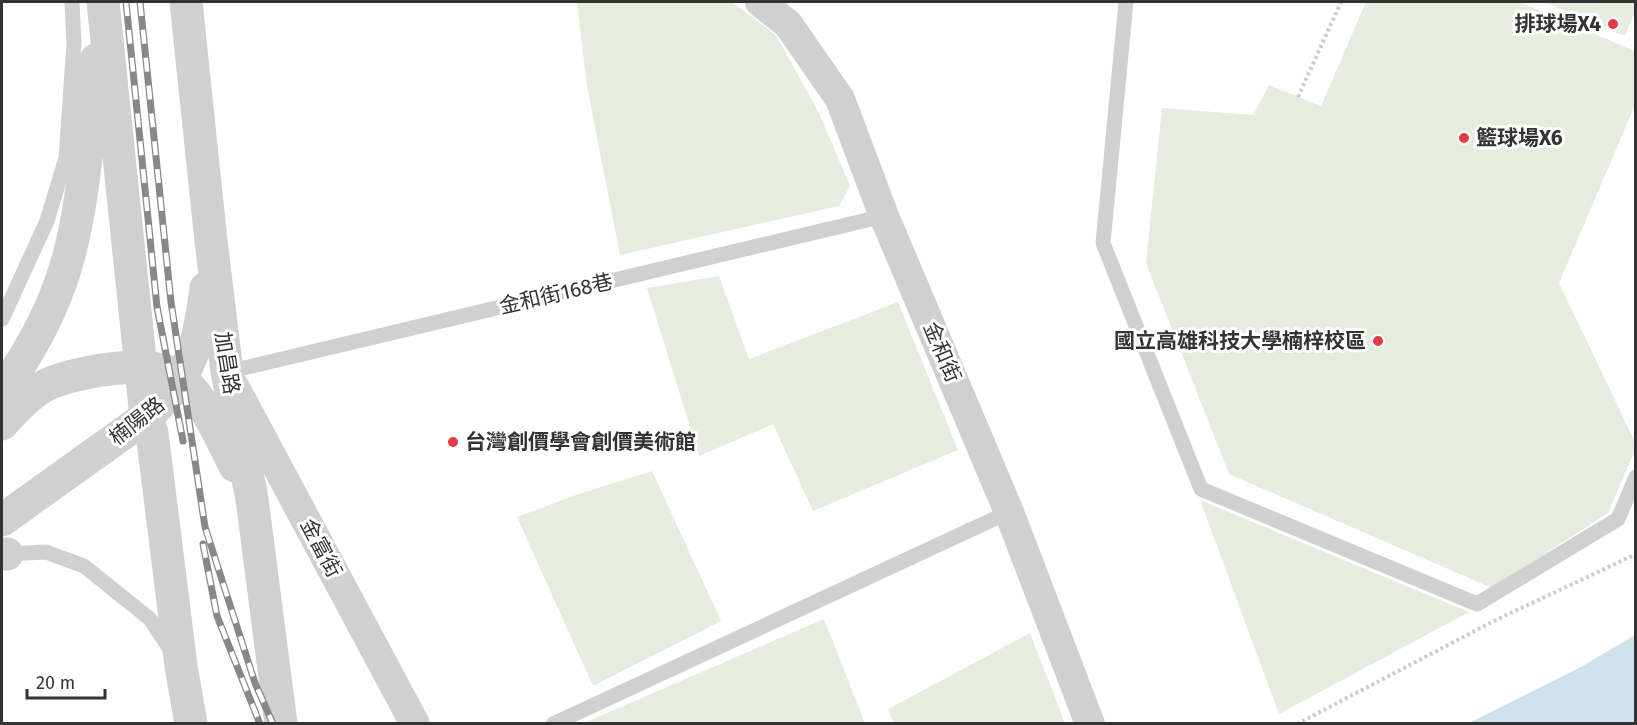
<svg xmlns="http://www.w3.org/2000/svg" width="1637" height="725" font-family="'Fira Sans','Noto Sans TC',sans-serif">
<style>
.green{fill:#e6ecdf}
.water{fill:#cfe2ee}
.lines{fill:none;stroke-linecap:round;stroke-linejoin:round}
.path{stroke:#cdcdcd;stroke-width:4;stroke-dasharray:3 3;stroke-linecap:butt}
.service{stroke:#d0d0d0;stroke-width:15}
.minor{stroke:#d0d0d0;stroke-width:30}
.tertiary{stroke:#d0d0d0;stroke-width:33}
.rail-casing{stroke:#888;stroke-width:7}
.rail{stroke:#fff;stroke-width:4.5;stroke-dasharray:14;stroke-linecap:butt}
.poi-dot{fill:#e63946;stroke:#fff;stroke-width:2}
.labels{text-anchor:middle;stroke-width:6;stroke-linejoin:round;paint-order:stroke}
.poi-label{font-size:21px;font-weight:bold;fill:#333;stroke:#fff;text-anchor:end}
.street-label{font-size:21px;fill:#333;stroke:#fff}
</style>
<rect width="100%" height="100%" fill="#fff"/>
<path class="green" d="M 577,2 L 732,2 L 776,35 L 819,113 L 850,186 L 839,206 L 620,255 L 587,86 Z
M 1366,2 L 1519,2 L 1635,51 L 1635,105 L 1559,283 L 1635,442 L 1635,450 L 1608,513 L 1492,588 L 1229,474 L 1146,263 L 1162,108 L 1253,115 L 1269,85 L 1321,106 Z
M 1544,2 L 1635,2 L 1635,11 L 1625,36 Z
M 719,276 L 749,359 L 898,302 L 958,450 L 813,511 L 773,424 L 699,456 L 647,288 Z
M 652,471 L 721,621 L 593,686 L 517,517 L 576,495 Z
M 1200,500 L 1469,612 L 1279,714 Z
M 824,619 L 865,723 L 584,723 Z
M 1030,633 L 1065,723 L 894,723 L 888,709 Z"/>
<path class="water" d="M 1635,635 L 1635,723 L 1469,723 L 1581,667 Z"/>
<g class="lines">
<path class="path" d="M 1298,97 L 1341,2
M 1297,724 L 1494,621 L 1636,554"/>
<path class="service" d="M 1126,2 L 1103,243 L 1201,489 L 1477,604 L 1618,519 L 1636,477
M 2,319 L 47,221 L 66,158 L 74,43 L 72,2
M 227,372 L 884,216
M 4,556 L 7,554 L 46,552 L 84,566 L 150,619 L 172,652
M 553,724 L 1009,512"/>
<path class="minor" d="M 760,2 L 788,24 L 840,99 L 884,216 L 1009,512 L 1090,724
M 234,386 L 415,724"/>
<path class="tertiary" d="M 103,2 L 146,417 L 152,433 L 181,666 L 191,724
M 186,2 L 211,241 L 227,372 L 252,499 L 281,724
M 2,391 C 28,355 52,312 65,269 C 85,205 88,127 96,60
M 2,424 C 12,412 32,392 46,385 C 75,371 158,356 183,380 C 206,403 220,437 235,466
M 2,520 L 146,417 C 191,379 199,344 206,288
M 2,554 L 7,554"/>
<defs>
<path id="rail" d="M 126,2 L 157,307 L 183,441
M 140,2 L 171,302 L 205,527 L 255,683 L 273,724
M 203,544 L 217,616 L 260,724"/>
</defs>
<use href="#rail" class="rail-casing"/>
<use href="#rail" class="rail"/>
</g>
<g class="poi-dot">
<circle cx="1613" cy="24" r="6"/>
<circle cx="1464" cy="138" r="6"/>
<circle cx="1378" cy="341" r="6"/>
<circle cx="453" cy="442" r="6"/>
</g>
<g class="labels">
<g class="poi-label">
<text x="1601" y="31">排球場X4</text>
<text x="1476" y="145" text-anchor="start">籃球場X6</text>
<text x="1366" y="348">國立高雄科技大學楠梓校區</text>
<text x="465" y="449" text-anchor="start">台灣創價學會創價美術館</text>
</g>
<g class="street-label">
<text transform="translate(556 294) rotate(-13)" y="7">金和街168巷</text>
<text transform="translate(942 352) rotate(67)" y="7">金和街</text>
<text transform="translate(227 363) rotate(81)" y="7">加昌路</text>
<text transform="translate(137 421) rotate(-38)" y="7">楠陽路</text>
<text transform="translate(321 548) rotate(62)" y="7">金富街</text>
</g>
</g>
<rect width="1637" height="725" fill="none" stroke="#333333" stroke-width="6"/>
<path d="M27 689v9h78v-9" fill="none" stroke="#333333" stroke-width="3"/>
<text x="36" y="689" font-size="18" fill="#333333" stroke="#ffffff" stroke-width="4.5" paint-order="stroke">20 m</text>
</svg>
